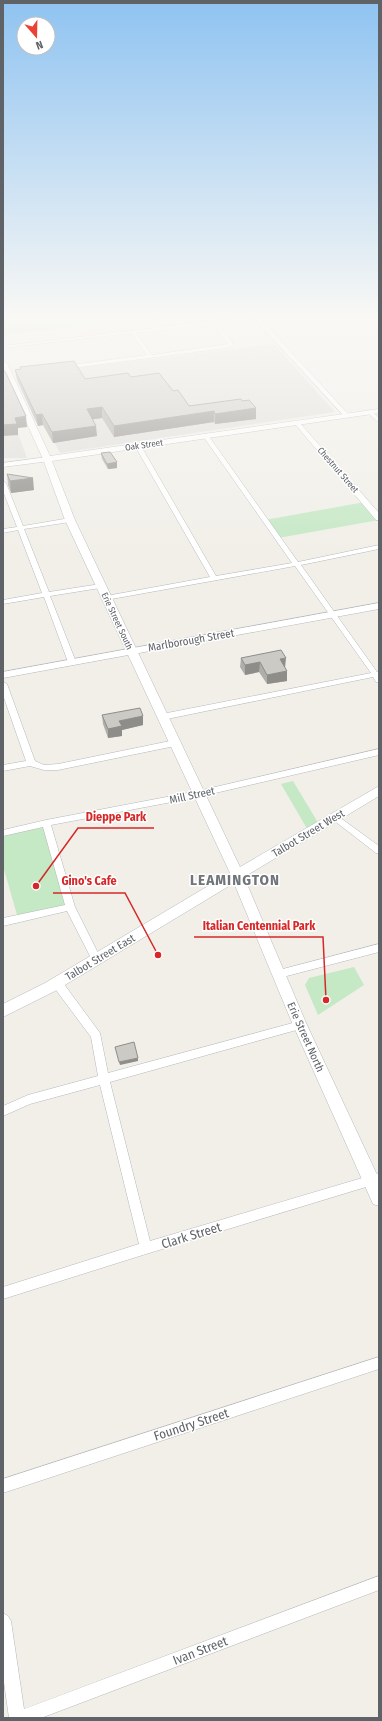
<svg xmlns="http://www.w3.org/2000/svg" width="382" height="1721" font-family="'Fira Sans Condensed',sans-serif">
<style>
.industrial{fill:#e0deda}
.green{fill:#c5e8c5}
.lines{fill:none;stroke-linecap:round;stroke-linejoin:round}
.minor-casing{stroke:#b5b8bc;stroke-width:1}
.tertiary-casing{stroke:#b5b8bc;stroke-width:1}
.secondary-casing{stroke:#b6babf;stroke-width:1}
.minor{fill:#fff;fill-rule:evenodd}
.tertiary{fill:#fff;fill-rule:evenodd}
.secondary{fill:#fff;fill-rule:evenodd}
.wall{fill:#afaea9}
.shaded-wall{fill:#8f8d8a}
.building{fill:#cccac5;stroke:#8f8d8a}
.labels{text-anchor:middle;stroke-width:3;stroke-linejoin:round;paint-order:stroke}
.far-street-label{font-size:9px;fill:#5f6368;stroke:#fff}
.street-label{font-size:11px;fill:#5f6368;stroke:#fff}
.near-street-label{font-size:13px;fill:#5f6368;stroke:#fff}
.district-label{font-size:15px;font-weight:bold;letter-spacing:1px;fill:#70757a;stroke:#fff}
.leader{fill:none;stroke:#d62828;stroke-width:1.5}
.callout-dot{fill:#d62828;stroke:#fff;stroke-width:1.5}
.callout-label{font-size:12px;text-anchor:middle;font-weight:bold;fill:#d62828;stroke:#fff;stroke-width:3;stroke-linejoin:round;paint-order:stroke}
</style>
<rect width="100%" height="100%" fill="#f1efe8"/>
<path class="industrial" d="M 274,344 L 335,412 L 60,453 L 20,375 Z
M 3,393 L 27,458 L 3,458 Z"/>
<path class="green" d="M 22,315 L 144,315 L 147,318 L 3,335 L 3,319 L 23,316 Z
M 365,502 L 379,520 L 278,538 L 265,520 Z
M 293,781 L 320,826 L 309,832 L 281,784 Z
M 46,823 L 70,907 L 18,918 L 3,866 L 3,833 Z
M 354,967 L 364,985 L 318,1015 L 305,985 L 309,978 Z"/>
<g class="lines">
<defs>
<path id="minor" d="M 146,315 L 150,315 L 159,327 L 256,316 L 258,317 L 216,323 L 232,342 L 233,346 L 226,348 L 65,369 L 62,367 L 63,366 L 147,355 L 131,333 L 3,348 L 3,346 L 155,328 ZM 212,324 L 228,344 L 152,355 L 136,333 Z
M 370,410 L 379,418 L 379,423 L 368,413 L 367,412 Z
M 206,434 L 208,435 L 298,562 L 379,545 L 379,549 L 301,565 L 377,672 L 379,672 L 379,682 L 376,682 L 373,677 L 162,720 L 159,719 L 158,717 L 159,715 L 162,714 L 371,673 L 295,566 L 106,600 L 103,598 L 106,596 L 210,577 L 135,446 L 138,444 L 141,446 L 216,576 L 292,563 L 203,436 Z
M 3,481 L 6,483 L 23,526 L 70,518 L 73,520 L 70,522 L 24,529 L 49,592 L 100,584 L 103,586 L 100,588 L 50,596 L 76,662 L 75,664 L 69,664 L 68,662 L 44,597 L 3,604 L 3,600 L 42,593 L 18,530 L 3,533 L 3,529 L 17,527 L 3,491 Z
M 3,682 L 7,684 L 35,761 L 44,765 L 58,764 L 175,740 L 179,743 L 175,746 L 58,770 L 44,770 L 30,766 L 3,771 L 3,765 L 26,761 L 3,695 Z
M 379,749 L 379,755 L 198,797 L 51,825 L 75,907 L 101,959 L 99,962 L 96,963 L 93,962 L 67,911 L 3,926 L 3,918 L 65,905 L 43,827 L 3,836 L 3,830 L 46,820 L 198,791 Z
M 335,814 L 379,846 L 379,854 L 376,853 L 332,819 L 331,817 L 332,815 Z
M 379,944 L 379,952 L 279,978 L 275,977 L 274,974 L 275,971 L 279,970 Z
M 57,979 L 61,980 L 100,1033 L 108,1073 L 300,1021 L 304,1022 L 305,1025 L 304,1028 L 300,1029 L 110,1082 L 150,1241 L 379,1173 L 379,1183 L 146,1254 L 3,1299 L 3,1287 L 139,1244 L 100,1085 L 30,1104 L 3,1116 L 3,1106 L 28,1095 L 98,1076 L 91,1037 L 53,986 L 52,983 L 53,980 Z
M 379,1357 L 379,1369 L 3,1493 L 3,1479 Z
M 379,1576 L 379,1590 L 41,1718 L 9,1718 L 3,1675 L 3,1613 L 8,1616 L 11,1621 L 24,1709 Z"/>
<path id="tertiary" d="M 251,315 L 257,315 L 348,414 L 348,416 L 344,416 Z
M 295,422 L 299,422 L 379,513 L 379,520 L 376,520 L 295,424 Z
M 47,457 L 50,457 L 50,461 L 3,467 L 3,463 Z
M 379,603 L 379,609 L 3,678 L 3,672 Z"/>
<path id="secondary" d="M 3,361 L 7,363 L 50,456 L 379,409 L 379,413 L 52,461 L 75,520 L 240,867 L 379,786 L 379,796 L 244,877 L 307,1025 L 379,1179 L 379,1206 L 373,1204 L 293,1025 L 234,883 L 55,991 L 3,1017 L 3,1004 L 45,983 L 230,873 L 65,520 L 43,459 L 3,371 Z"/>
</defs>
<use href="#minor" class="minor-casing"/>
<use href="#tertiary" class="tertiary-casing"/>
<use href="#secondary" class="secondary-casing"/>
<use href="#minor" class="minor"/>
<use href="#tertiary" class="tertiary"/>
<use href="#secondary" class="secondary"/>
</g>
<path class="wall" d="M 20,367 L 85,379 L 131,377 L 173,391 L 189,406 L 256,419 L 215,424 L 214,422 L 114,437 L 102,418 L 93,419 L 97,436 L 53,443 L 43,425 L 38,426 L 17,380 L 15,370 L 21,369 Z
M 101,453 L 117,468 L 108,469 L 102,459 Z
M 7,474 L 34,490 L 11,493 L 8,485 Z
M 241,658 L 285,668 L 287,681 L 267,684 L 259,672 L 245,675 L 240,667 Z
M 102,715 L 143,716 L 143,725 L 122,730 L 122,736 L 108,738 L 103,724 Z"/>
<path class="shaded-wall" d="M 102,407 L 102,418 L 88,420 L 87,409 Z
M 256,408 L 256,419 L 215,424 L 215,414 Z
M 214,411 L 214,422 L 114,437 L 114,426 Z
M 42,414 L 43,425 L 38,426 L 36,415 Z
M 26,416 L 27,427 L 18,428 L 18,435 L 3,436 L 3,425 L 15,418 Z
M 96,426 L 97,436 L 53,443 L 52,432 Z
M 117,462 L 117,468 L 108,469 L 107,464 Z
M 33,478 L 34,490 L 11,493 L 10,481 Z
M 286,658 L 285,668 L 279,669 L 280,659 Z
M 260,662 L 259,672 L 245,675 L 245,665 Z
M 287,671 L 287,681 L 267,684 L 267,675 Z
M 143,716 L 143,725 L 122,730 L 122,736 L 108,738 L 108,729 L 119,721 Z
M 138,1058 L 138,1061 L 120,1065 L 119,1062 Z"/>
<path class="building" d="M 74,361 L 85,379 L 128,373 L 131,377 L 159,373 L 173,391 L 178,390 L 189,406 L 241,399 L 242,401 L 249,400 L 256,408 L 215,414 L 214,411 L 114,426 L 102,407 L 87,409 L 96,426 L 52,432 L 42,414 L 36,415 L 15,370 L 21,369 L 20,367 Z
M 3,371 L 5,371 L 26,416 L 15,418 L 17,424 L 3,425 Z
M 110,452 L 117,462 L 107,464 L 101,453 Z
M 7,474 L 33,478 L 10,481 Z
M 281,650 L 286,658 L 280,659 L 287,671 L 267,675 L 260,662 L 245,665 L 241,658 Z
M 140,708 L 143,716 L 119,721 L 122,726 L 108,729 L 102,715 Z
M 134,1042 L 138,1058 L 119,1062 L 115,1047 Z"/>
<linearGradient id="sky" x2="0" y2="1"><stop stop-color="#8fc3f1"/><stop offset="0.57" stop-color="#f9f8f5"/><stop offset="1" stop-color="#f9f8f5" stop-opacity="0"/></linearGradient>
<rect width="382" height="556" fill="url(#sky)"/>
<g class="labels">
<g class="far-street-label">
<text transform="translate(144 445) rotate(-8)" y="3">Oak Street</text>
<text transform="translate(338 470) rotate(49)" y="3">Chestnut Street</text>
<text transform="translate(117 621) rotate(65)" y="3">Erie Street South</text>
</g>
<g class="street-label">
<text transform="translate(191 640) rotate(-10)" y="4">Marlborough Street</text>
<text transform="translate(192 795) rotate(-12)" y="4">Mill Street</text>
<text transform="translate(308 833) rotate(-31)" y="4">Talbot Street West</text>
<text transform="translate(100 957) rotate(-31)" y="4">Talbot Street East</text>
<text transform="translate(306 1037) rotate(66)" y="4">Erie Street North</text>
</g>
<g class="near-street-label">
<text transform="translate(191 1235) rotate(-17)" y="5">Clark Street</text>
<text transform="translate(191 1424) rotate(-18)" y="5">Foundry Street</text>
<text transform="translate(200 1650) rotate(-21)" y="5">Ivan Street</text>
</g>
<g class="district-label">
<text x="235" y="885">LEAMINGTON</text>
</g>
</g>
<path class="leader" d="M36 886L78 828H154M158 955L125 893H53M326 1000L323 937H194"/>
<g class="callout-dot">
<circle cx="36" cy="886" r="4"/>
<circle cx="158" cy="955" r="4"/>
<circle cx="326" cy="1000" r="4"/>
</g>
<g class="callout-label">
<text x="116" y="821">Dieppe Park</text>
<text x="89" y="885">Gino's Cafe</text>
<text x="259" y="930">Italian Centennial Park</text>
</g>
<rect width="382" height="1721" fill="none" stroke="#5f6368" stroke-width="8"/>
<g transform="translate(36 36) rotate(160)"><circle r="19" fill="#ffffff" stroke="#bfc1c3"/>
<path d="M0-3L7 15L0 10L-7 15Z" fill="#ea4335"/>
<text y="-6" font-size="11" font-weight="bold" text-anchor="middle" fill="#5f6368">N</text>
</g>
</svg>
